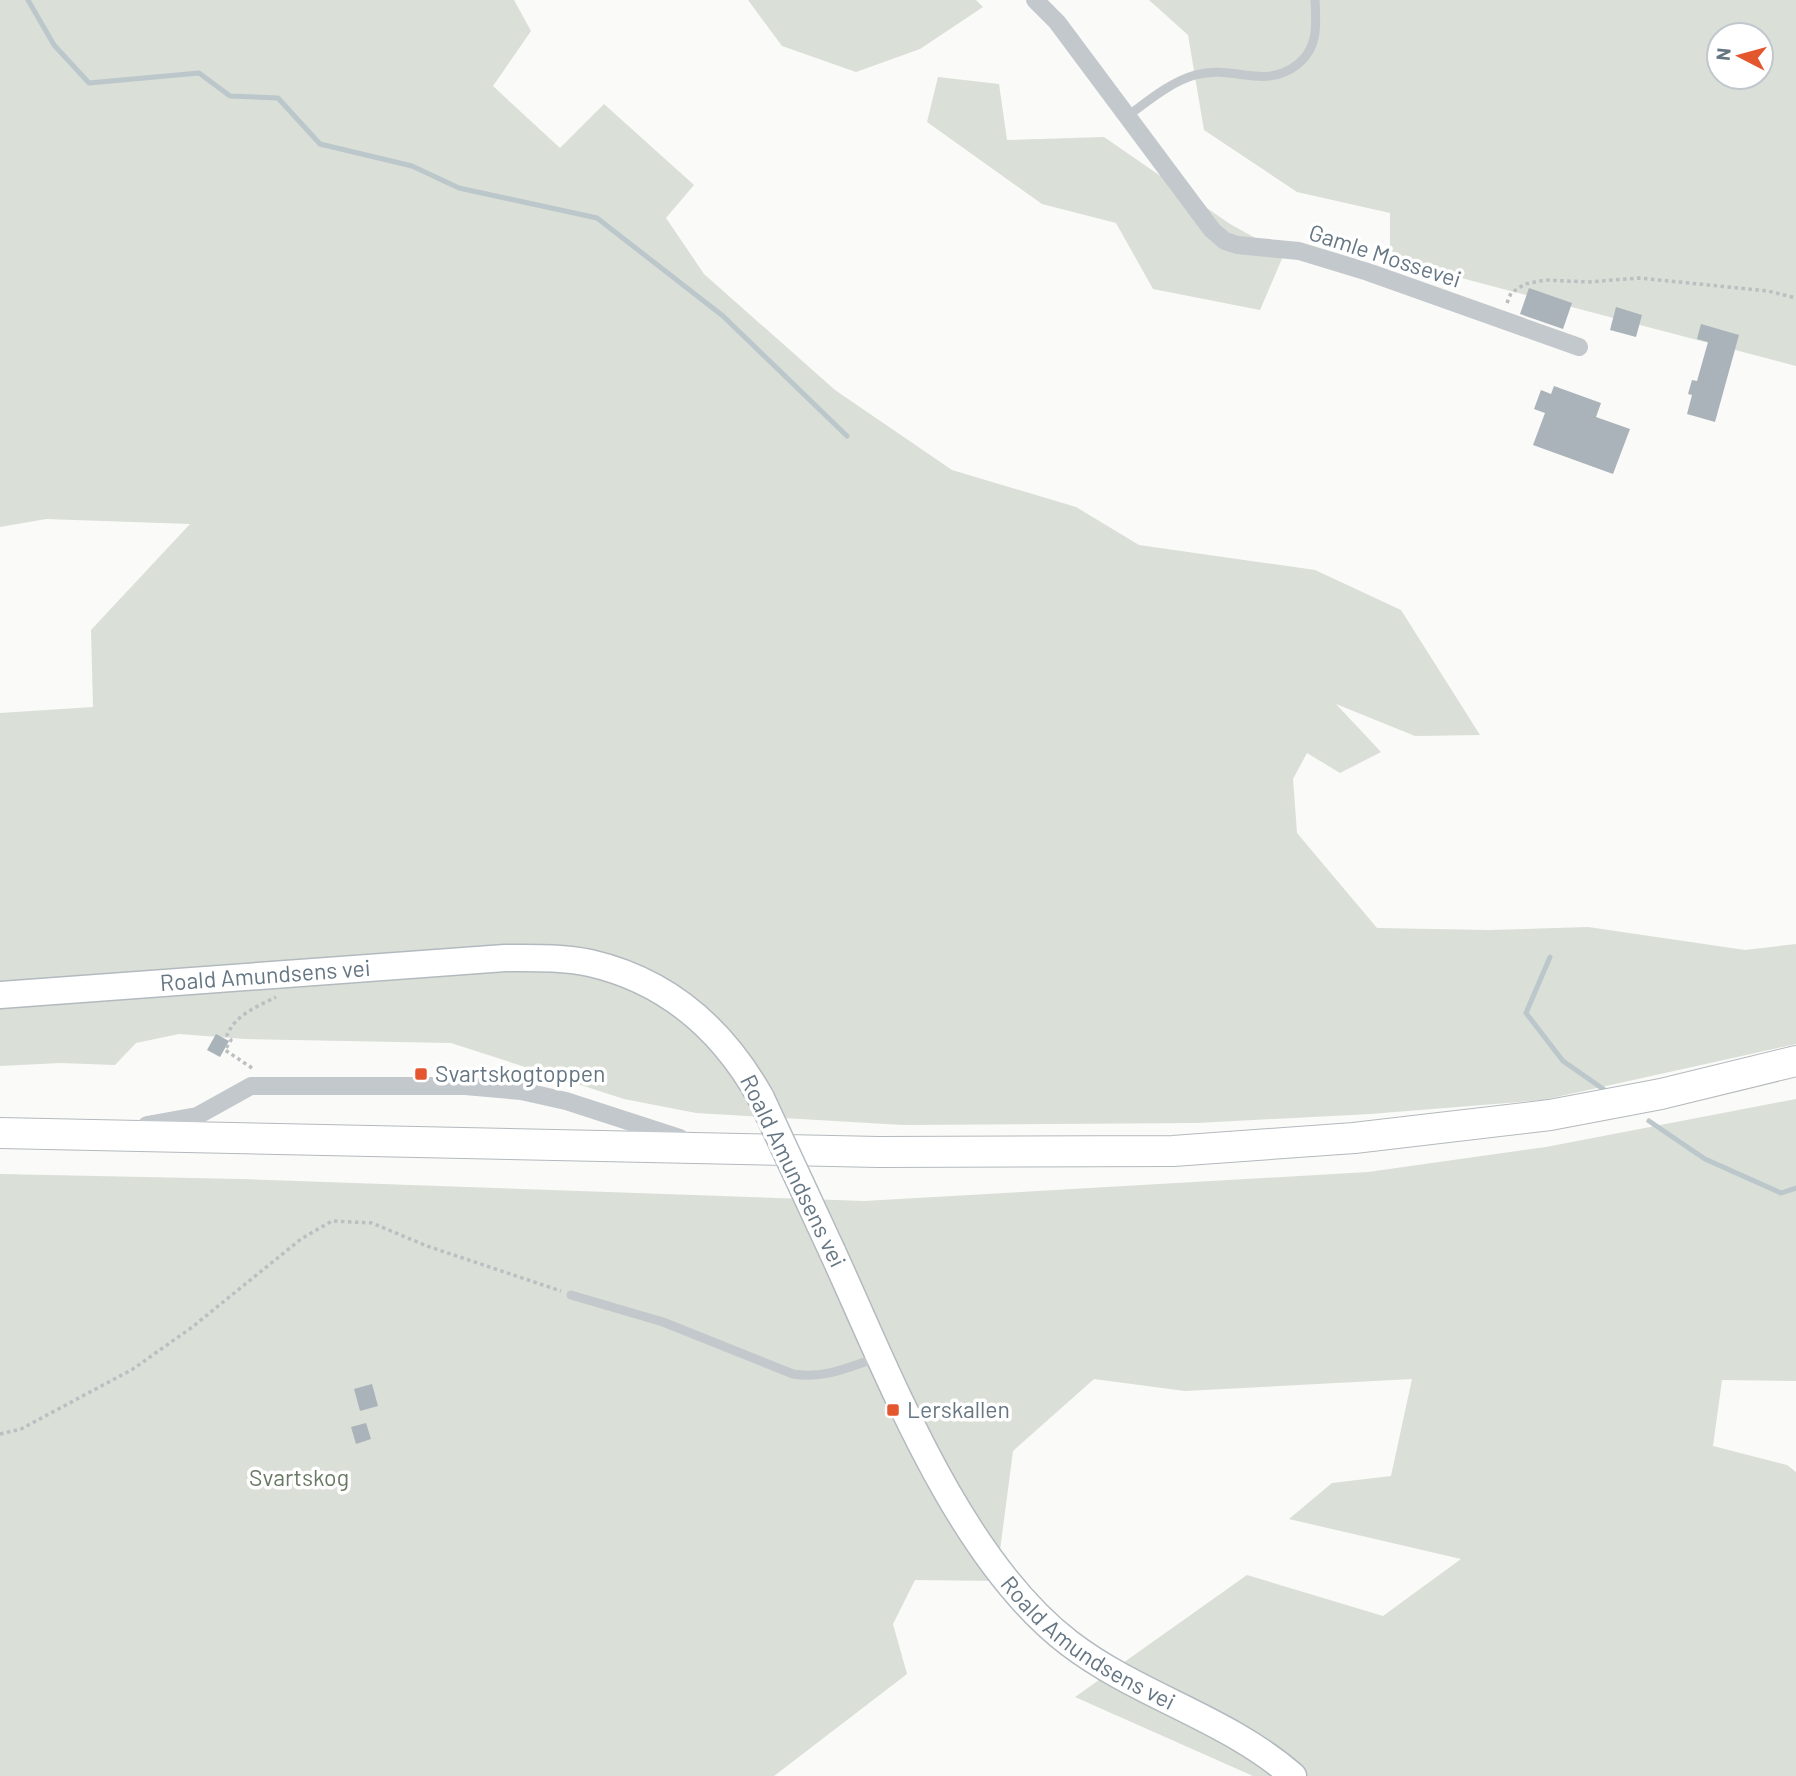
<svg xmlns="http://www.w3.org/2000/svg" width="1796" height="1776" font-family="Barlow,sans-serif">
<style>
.green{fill:#dadfd7;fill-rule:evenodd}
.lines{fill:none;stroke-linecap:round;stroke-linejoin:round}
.stream{stroke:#bbc7cb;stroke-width:5}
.building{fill:#aab3b9}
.secondary-casing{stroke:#b3babf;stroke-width:29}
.trunk-casing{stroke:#b4b9bd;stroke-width:32}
.path{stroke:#bbbfc2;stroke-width:3.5;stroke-dasharray:3.5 3.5;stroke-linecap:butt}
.service{stroke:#c3c8cc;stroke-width:9}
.minor{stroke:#c3c8cc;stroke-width:18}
.secondary{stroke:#fff;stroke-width:26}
.trunk{stroke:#fff;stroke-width:30}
.secondary-bridge-casing{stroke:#b3babf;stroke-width:29;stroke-linecap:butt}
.secondary-bridge{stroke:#fff;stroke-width:26}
.poi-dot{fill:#e4572e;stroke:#fff;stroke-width:2.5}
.labels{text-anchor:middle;stroke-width:7;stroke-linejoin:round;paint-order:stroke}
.street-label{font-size:23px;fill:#657683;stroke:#fff}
.poi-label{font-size:23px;fill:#657683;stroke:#fff;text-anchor:start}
.park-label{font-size:23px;fill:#687a64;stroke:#fff}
</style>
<rect width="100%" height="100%" fill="#fafaf8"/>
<path class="green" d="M 0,0 L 514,0 L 531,31 L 493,86 L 560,148 L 604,104 L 694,185 L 666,218 L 704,274 L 835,390 L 952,470 L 1076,507 L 1139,545 L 1315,570 L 1401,610 L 1480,735 L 1415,736 L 1336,704 L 1381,752 L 1340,773 L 1307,753 L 1293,779 L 1297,833 L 1377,928 L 1489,930 L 1588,927 L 1745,950 L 1796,944 L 1796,1044 L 1543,1100 L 1370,1114 L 1196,1123 L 903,1125 L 696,1113 L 624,1099 L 451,1043 L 245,1039 L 179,1034 L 136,1043 L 115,1065 L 60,1063 L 0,1066 L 0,713 L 93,707 L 91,630 L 190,524 L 46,519 L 0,527 Z
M 748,0 L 976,0 L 983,7 L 920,49 L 856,72 L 782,46 Z
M 1149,0 L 1796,0 L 1796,366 L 1446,274 L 1390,266 L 1390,213 L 1297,192 L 1204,130 L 1188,35 ZM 1719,35 L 1761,35 L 1761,77 L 1719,77 Z
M 938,77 L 999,84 L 1007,140 L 1104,137 L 1230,224 L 1284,254 L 1260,310 L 1153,289 L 1116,223 L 1042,204 L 927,122 Z
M 1796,1099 L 1796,1381 L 1722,1380 L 1713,1446 L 1787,1465 L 1796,1472 L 1796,1776 L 1253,1776 L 1075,1697 L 1247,1575 L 1383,1616 L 1461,1559 L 1289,1519 L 1332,1483 L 1391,1476 L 1412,1379 L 1185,1391 L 1094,1379 L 1013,1451 L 996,1581 L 915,1580 L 893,1624 L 907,1674 L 774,1776 L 0,1776 L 0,1174 L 240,1179 L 864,1201 L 1368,1172 L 1546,1147 Z"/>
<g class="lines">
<path class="stream" d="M 28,0 L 54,45 L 89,83 L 199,73 L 230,96 L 278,98 L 320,144 L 412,166 L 459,188 L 597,218 L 723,316 L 847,436
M 1550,957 L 1526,1013 L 1563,1061 L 1609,1093
M 1649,1121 L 1705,1159 L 1781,1193 L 1796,1188"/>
</g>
<path class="building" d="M 1529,288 L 1572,303 L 1563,329 L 1520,314 Z
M 1616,307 L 1642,315 L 1636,337 L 1610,330 Z
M 1701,324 L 1739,335 L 1715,422 L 1687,414 L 1692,395 L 1688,394 L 1692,380 L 1697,381 L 1708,342 L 1697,339 Z
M 1554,386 L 1601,403 L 1596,417 L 1630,429 L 1613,474 L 1533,445 L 1545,413 L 1534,409 L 1541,390 L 1551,394 Z
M 216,1034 L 229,1041 L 220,1057 L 207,1050 Z
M 372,1384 L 378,1406 L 360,1411 L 354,1389 Z
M 366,1423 L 371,1439 L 356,1444 L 351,1427 Z"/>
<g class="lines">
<defs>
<g id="secondary">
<path id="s1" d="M 0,995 L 505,958 C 533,958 562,957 590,963 C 668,981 723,1030 761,1098"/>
<path id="s2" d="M 832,1251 C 889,1375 958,1558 1069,1643 C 1138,1696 1227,1718 1293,1776"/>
</g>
<path id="trunk" d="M 0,1133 L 879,1152 L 1173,1151 L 1354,1138 L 1550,1115 L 1661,1094 L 1796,1061"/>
</defs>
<use href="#secondary" class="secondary-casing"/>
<use href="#trunk" class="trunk-casing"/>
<path class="path" d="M 1507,303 L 1511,293 L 1525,284 L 1545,280 L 1588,282 L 1639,278 L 1768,291 L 1796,298
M 252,1068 L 225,1050 L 231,1040 L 227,1035 C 236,1014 257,1007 276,997
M 0,1434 L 21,1429 L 133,1369 L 191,1328 L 301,1239 L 332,1221 L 372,1223 L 427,1246 L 561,1291"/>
<path class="service" d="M 1126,117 C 1147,102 1170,82 1195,75 C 1235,64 1264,91 1298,64 C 1319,47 1316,24 1315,0
M 571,1295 L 663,1322 L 793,1374 C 825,1379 846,1368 876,1358"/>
<path class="minor" d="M 1035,0 L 1057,22 L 1212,230 L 1225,241 L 1237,245 L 1299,251 L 1368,272 L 1579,347
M 147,1125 L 197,1116 L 251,1086 L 465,1086 L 521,1091 L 566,1101 L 680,1138"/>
<use href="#secondary" class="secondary"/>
<use href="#trunk" class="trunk"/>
<defs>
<path id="secondary-bridge" d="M 761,1098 L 832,1251"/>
</defs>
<use href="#secondary-bridge" class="secondary-bridge-casing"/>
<use href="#secondary-bridge" class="secondary-bridge"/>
</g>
<g class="poi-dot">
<rect x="414" y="1067" width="14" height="14" rx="3.5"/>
<rect x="886" y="1403" width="14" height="14" rx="3.5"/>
</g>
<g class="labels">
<g class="street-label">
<text transform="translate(1385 256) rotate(18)" y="8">Gamle Mossevei</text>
<text dy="8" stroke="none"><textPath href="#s1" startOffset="266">Roald Amundsens vei</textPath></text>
<text transform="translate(793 1171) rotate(64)" y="8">Roald Amundsens vei</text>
<text dy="8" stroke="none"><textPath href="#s2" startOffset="478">Roald Amundsens vei</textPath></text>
</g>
<g class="poi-label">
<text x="435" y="1082">Svartskogtoppen</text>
<text x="907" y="1418">Lerskallen</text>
</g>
<g class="park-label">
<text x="299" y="1486">Svartskog</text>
</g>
</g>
<g transform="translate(1740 56) rotate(276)"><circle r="33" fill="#ffffff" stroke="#c1c8cd" stroke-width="2"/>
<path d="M0-5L12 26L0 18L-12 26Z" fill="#e4572e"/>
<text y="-10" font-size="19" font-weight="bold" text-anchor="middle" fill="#657683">N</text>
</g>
</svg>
